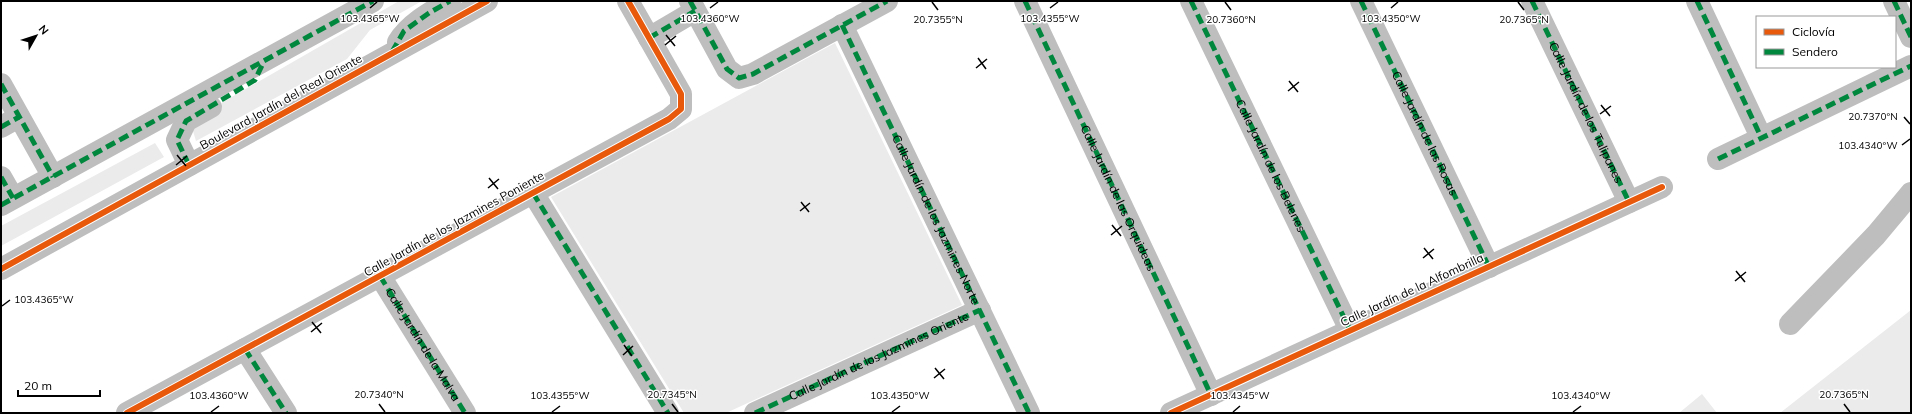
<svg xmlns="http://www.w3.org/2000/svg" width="1912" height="414" font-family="Mulish,sans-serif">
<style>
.green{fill:#ebebeb}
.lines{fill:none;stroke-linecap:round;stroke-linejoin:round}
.minor{stroke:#bebebe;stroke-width:22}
.quiet{stroke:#00873e;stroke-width:5;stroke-dasharray:10 5;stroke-linecap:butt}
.cycleway-casing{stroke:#fff;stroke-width:8}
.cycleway{stroke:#e8590c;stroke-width:6}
.ticks{fill:none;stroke:#000;stroke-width:1.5}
.labels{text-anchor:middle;stroke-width:3;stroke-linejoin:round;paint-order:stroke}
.street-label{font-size:12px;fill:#000;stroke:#fff}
.ticks-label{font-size:10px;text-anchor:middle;fill:#000;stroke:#fff;stroke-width:3;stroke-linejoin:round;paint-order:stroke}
</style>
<rect width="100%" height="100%" fill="#fff"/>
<path class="green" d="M 399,1 L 422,1 L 370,30 L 347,59 L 196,141 L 190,121 Z
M 835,43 L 962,305 L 726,413 L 684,413 L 551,197 Z
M 155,143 L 164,157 L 1,246 L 1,226 Z
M 1911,310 L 1911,413 L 1780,413 Z
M 1702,394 L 1717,413 L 1679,413 Z"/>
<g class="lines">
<g class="minor">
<path d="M 690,1 L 727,69 L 739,78 L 753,74 L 887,1"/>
<path d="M 1025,1 L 1211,395"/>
<path d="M 1191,1 L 1350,330"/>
<path d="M 1361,1 L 1489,267"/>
<path d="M 1532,1 L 1629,202"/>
<path d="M 1697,1 L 1761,137"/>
<path d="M 1894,1 L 1911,37"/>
<path id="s1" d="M 842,25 L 1029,413"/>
<path d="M 649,38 L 695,11"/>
<path d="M 398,42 C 410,23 431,12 450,1"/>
<path d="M 1,84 L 53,177"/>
<path d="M 1,127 L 19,117"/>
<path d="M 1718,159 L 1911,66"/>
<path d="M 189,165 L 177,140 L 186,121 L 211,107"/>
<path d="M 1,177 L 13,198"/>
<path d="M 533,193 L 668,413"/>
<path d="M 1,205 L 373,1"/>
<path d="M 1,269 L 487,1"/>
<path id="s2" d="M 380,276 L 465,413"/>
<path d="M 1790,324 L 1876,235 L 1911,193"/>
<path d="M 245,349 L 286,413"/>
<path d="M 127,413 L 669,119 L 681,109 L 681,94 L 628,1"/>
<path id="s3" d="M 755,413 L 980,310"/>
<path d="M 1171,413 L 1662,187"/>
</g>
<g class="quiet">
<path d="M 690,1 L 727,69 L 739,78 L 753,74 L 887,1"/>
<path id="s4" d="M 1025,1 L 1211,395"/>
<path id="s5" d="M 1191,1 L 1350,330"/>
<path id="s6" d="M 1361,1 L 1489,267"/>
<path id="s7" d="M 1532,1 L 1629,202"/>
<path d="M 1697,1 L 1761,137"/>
<path d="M 1894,1 L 1911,37"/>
<path d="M 842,25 L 1029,413"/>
<path d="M 649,38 L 695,11"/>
<path d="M 392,52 L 404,31 L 429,13 L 450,1"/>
<path d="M 1,84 L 53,177"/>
<path d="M 1,127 L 19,117"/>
<path d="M 1718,159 L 1911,66"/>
<path d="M 189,165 L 177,140 L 186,121 L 255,80 L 264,61"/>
<path d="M 1,177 L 13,198"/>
<path d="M 533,193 L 668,413"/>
<path d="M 1,205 L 373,1"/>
<path d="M 380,276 L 465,413"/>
<path d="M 245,349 L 286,413"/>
<path d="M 755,413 L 980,310"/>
</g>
<defs>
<path id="cycleway" d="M 1,269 L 487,1
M 127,413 L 669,119 L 681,109 L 681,94 L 628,1
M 1171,413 L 1662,187"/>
</defs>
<use href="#cycleway" class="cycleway-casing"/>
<use href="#cycleway" class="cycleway"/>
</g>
<path class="ticks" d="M 932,2 L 938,10M 1225,2 L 1231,10M 1518,2 L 1524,10M 370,8 L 377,2M 710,8 L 718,2M 1050,8 L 1058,2M 1391,8 L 1398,2M 666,35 L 675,46M 665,45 L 676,36M 978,58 L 986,69M 976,68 L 987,59M 1289,81 L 1298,92M 1288,91 L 1299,82M 1601,105 L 1610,116M 1600,114 L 1611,106M 1904,117 L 1910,124M 1902,145 L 1910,139M 177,155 L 186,166M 176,165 L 187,156M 489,178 L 498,189M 488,188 L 499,179M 801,202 L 809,212M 800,211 L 810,203M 1112,225 L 1121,236M 1111,235 L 1122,226M 1424,248 L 1433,259M 1423,258 L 1434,249M 1736,271 L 1745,282M 1735,281 L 1746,272M 2,306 L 10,300M 312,322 L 321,333M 311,332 L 322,323M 624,345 L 632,356M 623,355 L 633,346M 935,368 L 944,379M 934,378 L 945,369M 379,404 L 385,412M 672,404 L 678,412M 1844,404 L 1850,412M 211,412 L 219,406M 552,412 L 560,406M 892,412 L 900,406M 1233,412 L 1240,406M 1573,412 L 1581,406"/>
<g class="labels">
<g class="street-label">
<text transform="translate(281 102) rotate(-29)" y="4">Boulevard Jardín del Real Oriente</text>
<text dy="4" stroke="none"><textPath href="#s7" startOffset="124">Calle Jardín de los Tulipanes</textPath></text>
<text dy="4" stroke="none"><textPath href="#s6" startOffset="147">Calle Jardín de las Rosas</textPath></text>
<text dy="4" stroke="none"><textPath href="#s5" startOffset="183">Calle Jardín de los Belenes</textPath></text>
<text dy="4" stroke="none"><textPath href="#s4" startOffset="218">Calle Jardín de las Orquideas</textPath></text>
<text dy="4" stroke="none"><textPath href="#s1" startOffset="216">Calle Jardín de los Jazmines Norte</textPath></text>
<text transform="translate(454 224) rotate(-29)" y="4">Calle Jardín de los Jazmines Poniente</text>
<text transform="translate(1412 290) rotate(-25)" y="4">Calle Jardín de la Alfombrilla</text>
<text dy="4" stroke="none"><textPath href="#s2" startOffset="81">Calle Jardín de la Malva</textPath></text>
<text dy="4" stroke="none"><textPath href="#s3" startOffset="136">Calle Jardín de los Jazmines Oriente</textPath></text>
</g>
</g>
<g class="ticks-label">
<text x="370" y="22">103.4365°W</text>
<text x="710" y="22">103.4360°W</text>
<text x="1050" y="22">103.4355°W</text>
<text x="1391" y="22">103.4350°W</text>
<text x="938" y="23">20.7355°N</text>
<text x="1524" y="23">20.7365°N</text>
<text x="1231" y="23">20.7360°N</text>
<text x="1873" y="120">20.7370°N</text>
<text x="1868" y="149">103.4340°W</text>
<text x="44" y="303">103.4365°W</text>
<text x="379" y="398">20.7340°N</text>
<text x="672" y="398">20.7345°N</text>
<text x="1844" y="398">20.7365°N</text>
<text x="219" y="399">103.4360°W</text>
<text x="560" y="399">103.4355°W</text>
<text x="900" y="399">103.4350°W</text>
<text x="1240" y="399">103.4345°W</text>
<text x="1581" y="399">103.4340°W</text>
</g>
<rect width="1912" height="414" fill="none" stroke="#000000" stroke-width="4"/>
<rect x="1756" y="16" width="140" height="52" fill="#ffffff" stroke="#999999"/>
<rect x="1764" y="29" width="20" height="6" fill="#e8590c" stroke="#999999"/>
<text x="1792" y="36" font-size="12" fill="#000000">Ciclovía</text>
<rect x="1764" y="49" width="20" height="6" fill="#00873e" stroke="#999999"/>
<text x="1792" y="56" font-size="12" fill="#000000">Sendero</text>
<g transform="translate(36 36) rotate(51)" stroke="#ffffff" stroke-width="3" paint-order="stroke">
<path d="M0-3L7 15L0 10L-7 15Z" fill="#000000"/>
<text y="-6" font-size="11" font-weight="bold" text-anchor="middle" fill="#000000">N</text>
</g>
<path d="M18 390v6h82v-6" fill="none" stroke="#000000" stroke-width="2"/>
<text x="24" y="390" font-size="12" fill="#000000" stroke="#ffffff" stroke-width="3" paint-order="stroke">20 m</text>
</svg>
